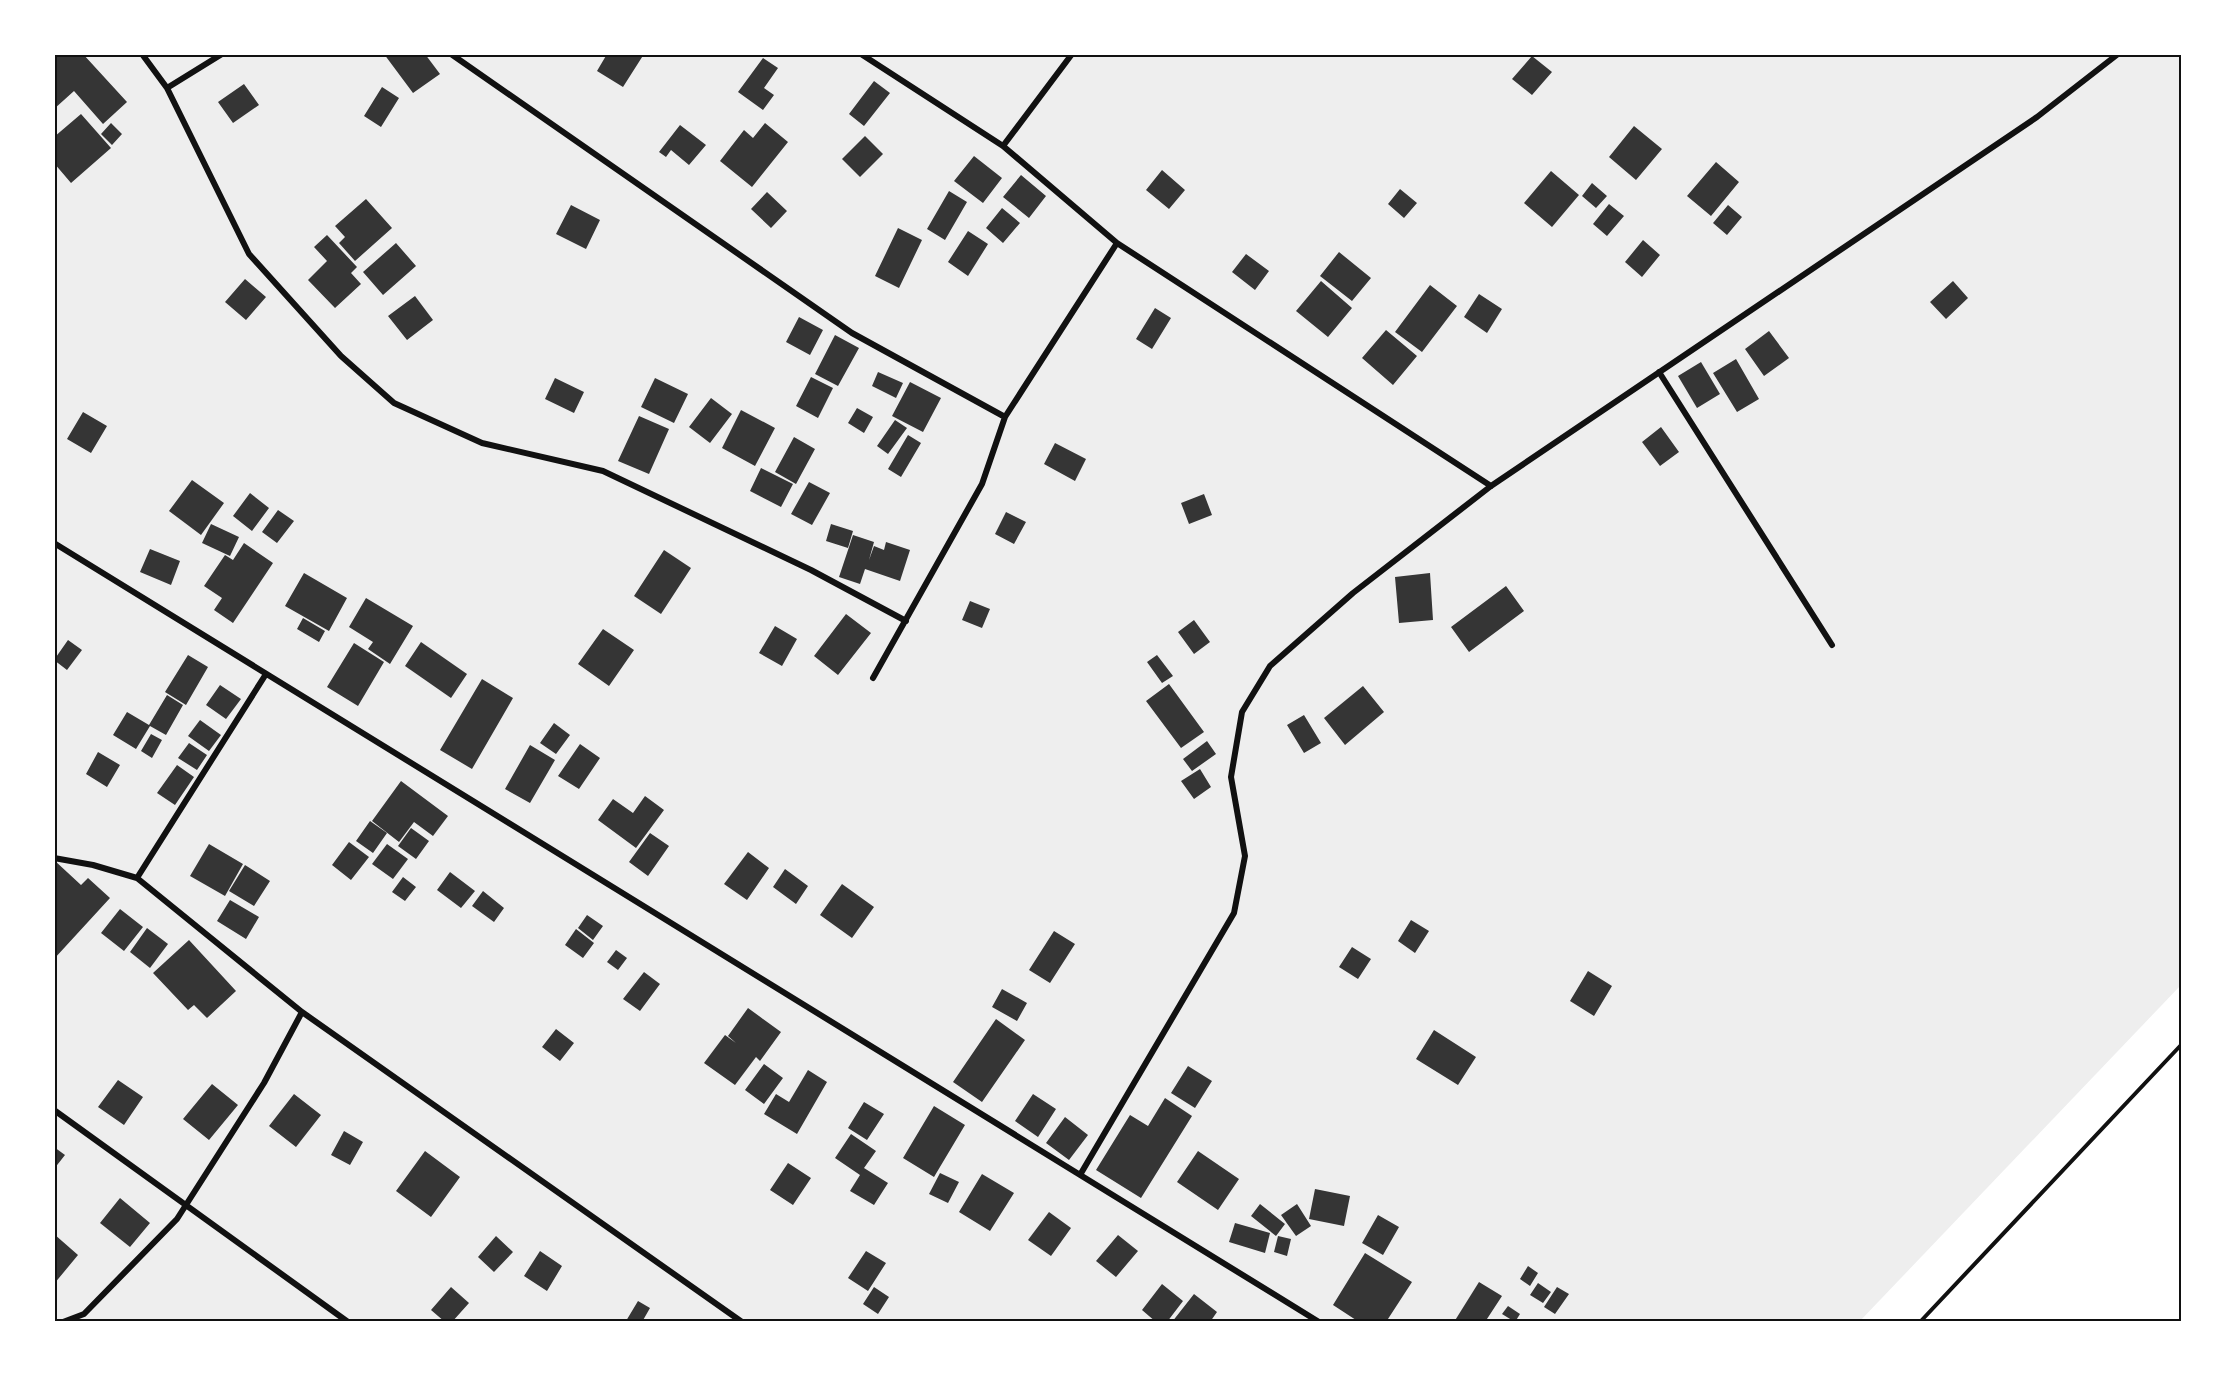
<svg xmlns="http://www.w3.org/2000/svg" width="2235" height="1376" font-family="Cabin,sans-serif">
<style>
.green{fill:#eee}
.building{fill:#353535}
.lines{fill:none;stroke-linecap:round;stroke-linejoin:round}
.path{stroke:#111;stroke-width:4}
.minor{stroke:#111;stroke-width:6}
.neatline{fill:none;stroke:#111;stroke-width:2}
</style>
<rect width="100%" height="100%" fill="#fff"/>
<path class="green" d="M 54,54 L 2181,54 L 2181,985 L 1859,1322 L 54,1322 Z"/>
<path class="building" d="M 54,54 L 83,54 L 127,102 L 103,124 L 74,91 L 54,109 Z
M 384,54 L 425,54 L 440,74 L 413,93 Z
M 607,54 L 644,54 L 623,87 L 597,71 Z
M 1532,56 L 1552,72 L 1532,95 L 1512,79 Z
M 763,58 L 778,68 L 764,88 L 774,95 L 763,110 L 738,92 Z
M 874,81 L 890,93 L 864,126 L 849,114 Z
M 244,84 L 259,105 L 233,123 L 218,102 Z
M 382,87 L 399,98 L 381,127 L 364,116 Z
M 81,114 L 111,148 L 71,183 L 54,163 L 54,137 Z
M 111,123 L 122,134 L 112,145 L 101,134 Z
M 765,123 L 788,142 L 752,187 L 720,161 L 744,130 L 753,138 Z
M 680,125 L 706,145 L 689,165 L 671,150 L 666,157 L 659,152 Z
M 1634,126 L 1662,149 L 1636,180 L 1609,157 Z
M 865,136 L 883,154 L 860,177 L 842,159 Z
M 974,156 L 1002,178 L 983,203 L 954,181 Z
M 1716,162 L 1739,182 L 1711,216 L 1687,196 Z
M 1162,170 L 1185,190 L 1169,209 L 1146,190 Z
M 1551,171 L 1579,195 L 1552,227 L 1524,203 Z
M 1021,175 L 1046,196 L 1029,218 L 1003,197 Z
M 1592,183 L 1607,196 L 1596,208 L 1582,196 Z
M 1400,189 L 1417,203 L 1404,218 L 1388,204 Z
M 949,191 L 967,202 L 945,240 L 927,229 Z
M 767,192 L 787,211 L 771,228 L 751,209 Z
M 366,199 L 392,228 L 355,261 L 339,243 L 345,237 L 335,226 Z
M 1609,204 L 1624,216 L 1607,236 L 1593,224 Z
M 571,205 L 600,220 L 586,249 L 556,234 Z
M 1728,205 L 1742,217 L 1727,235 L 1713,223 Z
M 1002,208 L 1020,223 L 1003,243 L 986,228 Z
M 898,228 L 922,240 L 899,288 L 875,276 Z
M 968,231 L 988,244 L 968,276 L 948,262 Z
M 327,235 L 357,267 L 351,273 L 361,284 L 335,308 L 308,280 L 327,261 L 314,247 Z
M 1643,240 L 1660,255 L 1642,277 L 1625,262 Z
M 396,243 L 416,266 L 383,295 L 363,272 Z
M 1339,252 L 1371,278 L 1352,301 L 1320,276 Z
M 1246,254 L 1269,271 L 1255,290 L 1232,272 Z
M 245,279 L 266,297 L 246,320 L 225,302 Z
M 1321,281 L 1352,308 L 1328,337 L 1296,311 Z
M 1953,281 L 1968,298 L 1946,319 L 1930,302 Z
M 1430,285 L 1457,306 L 1422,352 L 1395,332 Z
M 1479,294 L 1502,309 L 1487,333 L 1464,317 Z
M 415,296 L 433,320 L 407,340 L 388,316 Z
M 1155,308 L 1171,318 L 1152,349 L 1136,339 Z
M 799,317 L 823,330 L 810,355 L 786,342 Z
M 1386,330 L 1417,356 L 1393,385 L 1362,358 Z
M 1769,331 L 1789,358 L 1764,376 L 1745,349 Z
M 835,335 L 859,348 L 838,386 L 815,374 Z
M 1736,359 L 1759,399 L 1737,412 L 1713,373 Z
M 1701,362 L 1720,394 L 1697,408 L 1678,376 Z
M 878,372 L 903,383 L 896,398 L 872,386 Z
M 811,377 L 833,388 L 818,418 L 796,406 Z
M 555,378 L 584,392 L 574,413 L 545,399 Z
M 655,378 L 688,394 L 674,423 L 641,407 Z
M 910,382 L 941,398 L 923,432 L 892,416 Z
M 711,398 L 732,414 L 710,443 L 689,427 Z
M 857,408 L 873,417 L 864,433 L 848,423 Z
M 741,410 L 775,428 L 755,466 L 722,448 Z
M 83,412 L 107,426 L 91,453 L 67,439 Z
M 639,416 L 669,429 L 649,474 L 618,461 Z
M 895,420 L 907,428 L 888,454 L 877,446 Z
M 1661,427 L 1679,452 L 1660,466 L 1642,442 Z
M 908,435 L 921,443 L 901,477 L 888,469 Z
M 794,437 L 815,449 L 796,484 L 775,472 Z
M 1055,443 L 1086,459 L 1075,481 L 1044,464 Z
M 761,468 L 793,484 L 781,507 L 750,491 Z
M 192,480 L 224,503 L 201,535 L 169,511 Z
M 809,482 L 830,493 L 812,525 L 791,514 Z
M 250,493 L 269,508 L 252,531 L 233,516 Z
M 1204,494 L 1212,515 L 1189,524 L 1181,503 Z
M 278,510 L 294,521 L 277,543 L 262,532 Z
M 1006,512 L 1026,522 L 1014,544 L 995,534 Z
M 211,524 L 239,537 L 230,556 L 202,543 Z
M 831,524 L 853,531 L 848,548 L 826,541 Z
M 853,535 L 874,542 L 869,560 L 874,546 L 884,550 L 886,542 L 910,550 L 900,581 L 865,569 L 860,584 L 839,577 Z
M 244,543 L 273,563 L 233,623 L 214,610 L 222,598 L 204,586 L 225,555 L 233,560 Z
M 150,549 L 180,561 L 171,585 L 140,572 Z
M 664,550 L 691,568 L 661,614 L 634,596 Z
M 304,573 L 347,598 L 329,631 L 285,606 Z
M 1430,573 L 1433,620 L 1399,623 L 1395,577 Z
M 1506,586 L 1524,611 L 1469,652 L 1451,627 Z
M 366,598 L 413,626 L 390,664 L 368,649 L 373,642 L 349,627 Z
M 970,601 L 990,609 L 982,628 L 962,620 Z
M 846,614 L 871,633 L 838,675 L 814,656 Z
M 303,618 L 325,631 L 319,642 L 297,629 Z
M 1194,620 L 1210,642 L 1194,654 L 1178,632 Z
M 775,626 L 797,639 L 782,666 L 759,653 Z
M 603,629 L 634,650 L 609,686 L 578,664 Z
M 68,640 L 82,650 L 67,670 L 54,660 Z
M 421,642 L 467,674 L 451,698 L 405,666 Z
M 354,643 L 384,662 L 358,706 L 327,687 Z
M 188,655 L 208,667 L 186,705 L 165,692 Z
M 1157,655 L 1173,676 L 1162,683 L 1147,662 Z
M 482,679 L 513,698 L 472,769 L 440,750 Z
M 1169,684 L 1204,732 L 1181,748 L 1146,701 Z
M 220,685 L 241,699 L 226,719 L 206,705 Z
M 1363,686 L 1384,712 L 1345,745 L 1324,718 Z
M 167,695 L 183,705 L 166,735 L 150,726 L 136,749 L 113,735 L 127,712 L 149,725 Z
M 1304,715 L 1321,743 L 1304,753 L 1287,725 Z
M 200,720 L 221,735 L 209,751 L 188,736 Z
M 554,723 L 570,735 L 556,754 L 540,743 Z
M 151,734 L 162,740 L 152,758 L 141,751 Z
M 1207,741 L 1216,754 L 1192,771 L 1183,759 Z
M 189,743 L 207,755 L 197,770 L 178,758 Z
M 580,744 L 600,758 L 579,789 L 558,776 Z
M 530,745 L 555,760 L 530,803 L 505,789 Z
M 98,752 L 120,765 L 107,787 L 86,774 Z
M 177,765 L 194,777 L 175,805 L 157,793 Z
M 1200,769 L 1211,787 L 1194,799 L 1181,781 Z
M 401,781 L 448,816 L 433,836 L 414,822 L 399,842 L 372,821 Z
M 645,796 L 664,810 L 636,848 L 598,820 L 613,799 L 633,813 Z
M 370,821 L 387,833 L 373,853 L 356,841 Z
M 411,828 L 429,841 L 416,859 L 398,846 Z
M 650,833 L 669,846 L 648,876 L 629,862 Z
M 349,842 L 369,857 L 351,880 L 332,865 Z
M 209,844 L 243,864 L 225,896 L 190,876 Z
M 387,844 L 408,859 L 393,879 L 372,864 Z
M 748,852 L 769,868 L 747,900 L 724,884 Z
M 54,860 L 81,885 L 88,878 L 110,898 L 54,959 Z
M 245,865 L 270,881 L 254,906 L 229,891 Z
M 785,869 L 808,886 L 796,904 L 773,887 Z
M 450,872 L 475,891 L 461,908 L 437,890 Z
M 403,877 L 416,887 L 405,901 L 392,892 Z
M 842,884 L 874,907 L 852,938 L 820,915 Z
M 483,891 L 504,908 L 494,922 L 472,906 Z
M 230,900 L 259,917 L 246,939 L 217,921 Z
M 120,909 L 143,927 L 124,951 L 101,933 Z
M 587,915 L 603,926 L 593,940 L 578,928 Z
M 1411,920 L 1429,931 L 1415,953 L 1398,941 Z
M 147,928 L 168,944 L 150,968 L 130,952 Z
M 576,929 L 594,943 L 583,958 L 565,945 Z
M 1054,931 L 1075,944 L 1050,983 L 1029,970 Z
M 189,940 L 236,991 L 207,1018 L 194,1005 L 188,1010 L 153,973 Z
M 1352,947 L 1371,959 L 1358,979 L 1339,967 Z
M 616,950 L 627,958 L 618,970 L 607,962 Z
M 1588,971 L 1612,986 L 1594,1016 L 1570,1001 Z
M 644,972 L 660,984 L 640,1011 L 623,999 Z
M 1002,989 L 1027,1003 L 1017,1021 L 992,1007 Z
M 748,1008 L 781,1032 L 760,1061 L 756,1057 L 735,1085 L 704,1063 L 725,1035 L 736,1043 L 728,1036 Z
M 996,1019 L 1025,1040 L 982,1102 L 953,1082 Z
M 556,1029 L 574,1043 L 560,1061 L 542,1047 Z
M 1434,1030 L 1476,1057 L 1458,1085 L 1416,1059 Z
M 764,1064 L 783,1078 L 764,1104 L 745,1090 Z
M 1188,1066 L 1212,1081 L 1195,1108 L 1171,1093 Z
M 808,1070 L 827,1082 L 797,1134 L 764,1114 L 776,1094 L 789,1102 Z
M 118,1080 L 143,1097 L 124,1125 L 98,1107 Z
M 212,1084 L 238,1105 L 209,1140 L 183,1119 Z
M 294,1094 L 321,1115 L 296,1147 L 269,1126 Z
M 1033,1094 L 1056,1109 L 1038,1137 L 1015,1121 Z
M 1165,1098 L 1192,1116 L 1141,1198 L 1096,1170 L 1130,1115 L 1148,1126 Z
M 864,1102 L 884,1114 L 867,1140 L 848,1128 Z
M 934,1106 L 965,1125 L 934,1177 L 903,1158 Z
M 1065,1117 L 1088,1135 L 1069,1160 L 1046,1143 Z
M 344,1131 L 363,1142 L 350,1165 L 331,1155 Z
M 851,1134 L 876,1151 L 864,1168 L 888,1183 L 874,1205 L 850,1191 L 860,1175 L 835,1158 Z
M 54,1147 L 65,1155 L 54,1169 Z
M 425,1151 L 460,1177 L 431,1217 L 396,1191 Z
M 1198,1151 L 1239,1179 L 1218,1210 L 1177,1182 Z
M 788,1163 L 811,1178 L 793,1205 L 770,1190 Z
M 940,1173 L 959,1182 L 948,1203 L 929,1194 Z
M 982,1174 L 1014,1193 L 990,1231 L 959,1212 Z
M 1315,1189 L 1350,1196 L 1344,1226 L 1309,1219 Z
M 120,1198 L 150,1223 L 130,1247 L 100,1223 Z
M 1260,1204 L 1285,1224 L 1276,1236 L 1251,1216 Z
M 1297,1204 L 1311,1226 L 1296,1236 L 1281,1215 Z
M 1049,1212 L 1071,1228 L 1051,1256 L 1028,1240 Z
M 1378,1215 L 1399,1227 L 1383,1255 L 1362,1243 Z
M 1235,1223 L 1270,1233 L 1265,1253 L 1229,1242 Z
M 54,1234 L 78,1255 L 54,1284 Z
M 1118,1235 L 1138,1251 L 1116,1277 L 1096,1261 Z
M 496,1236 L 513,1252 L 494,1272 L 478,1257 Z
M 1278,1236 L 1291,1239 L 1287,1256 L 1274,1252 Z
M 540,1251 L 562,1266 L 547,1291 L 524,1276 Z
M 866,1251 L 886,1263 L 868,1291 L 848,1278 Z
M 1365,1253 L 1412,1282 L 1386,1322 L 1359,1322 L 1333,1305 Z
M 1528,1266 L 1538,1273 L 1530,1286 L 1520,1279 Z
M 1479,1282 L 1502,1296 L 1485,1322 L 1454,1322 Z
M 1538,1283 L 1551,1292 L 1543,1303 L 1530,1295 Z
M 1162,1284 L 1183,1301 L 1167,1322 L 1156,1322 L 1142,1310 Z
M 451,1287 L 469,1303 L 452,1322 L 445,1322 L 431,1310 Z
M 874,1287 L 889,1297 L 878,1314 L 863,1304 Z
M 1557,1287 L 1569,1294 L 1555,1314 L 1544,1307 Z
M 1194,1294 L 1217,1312 L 1210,1322 L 1172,1322 Z
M 638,1301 L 650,1308 L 642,1322 L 629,1322 L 626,1321 Z
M 1508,1306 L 1520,1314 L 1515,1322 L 1502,1314 Z"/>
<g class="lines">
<path class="path" d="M 1920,1322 L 2181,1045"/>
<path class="minor" d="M 142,54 L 167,88 L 249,254 L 341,356 L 394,403 L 482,443 L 603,471 L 811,570 L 906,621
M 451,54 L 852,333 L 1005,417
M 861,54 L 1003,146 L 1117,243 L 1491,486
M 167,88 L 222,54
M 1003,146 L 1072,54
M 1659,372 L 1832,645
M 54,543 L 1319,1322
M 873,678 L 982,484 L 1005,417 L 1117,243
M 54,858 L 93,865 L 137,878 L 302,1012 L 742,1322
M 137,878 L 266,674
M 54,1110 L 348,1322
M 1080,1175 L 1234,913 L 1245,856 L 1231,777 L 1242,712 L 1270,666 L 1353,593 L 1491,486 L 2037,117 L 2118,54
M 63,1322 L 84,1314 L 177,1219 L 264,1083 L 302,1012"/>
</g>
<rect width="2235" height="1376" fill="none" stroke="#ffffff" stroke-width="111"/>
<rect x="56" y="56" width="2124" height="1264" class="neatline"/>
</svg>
